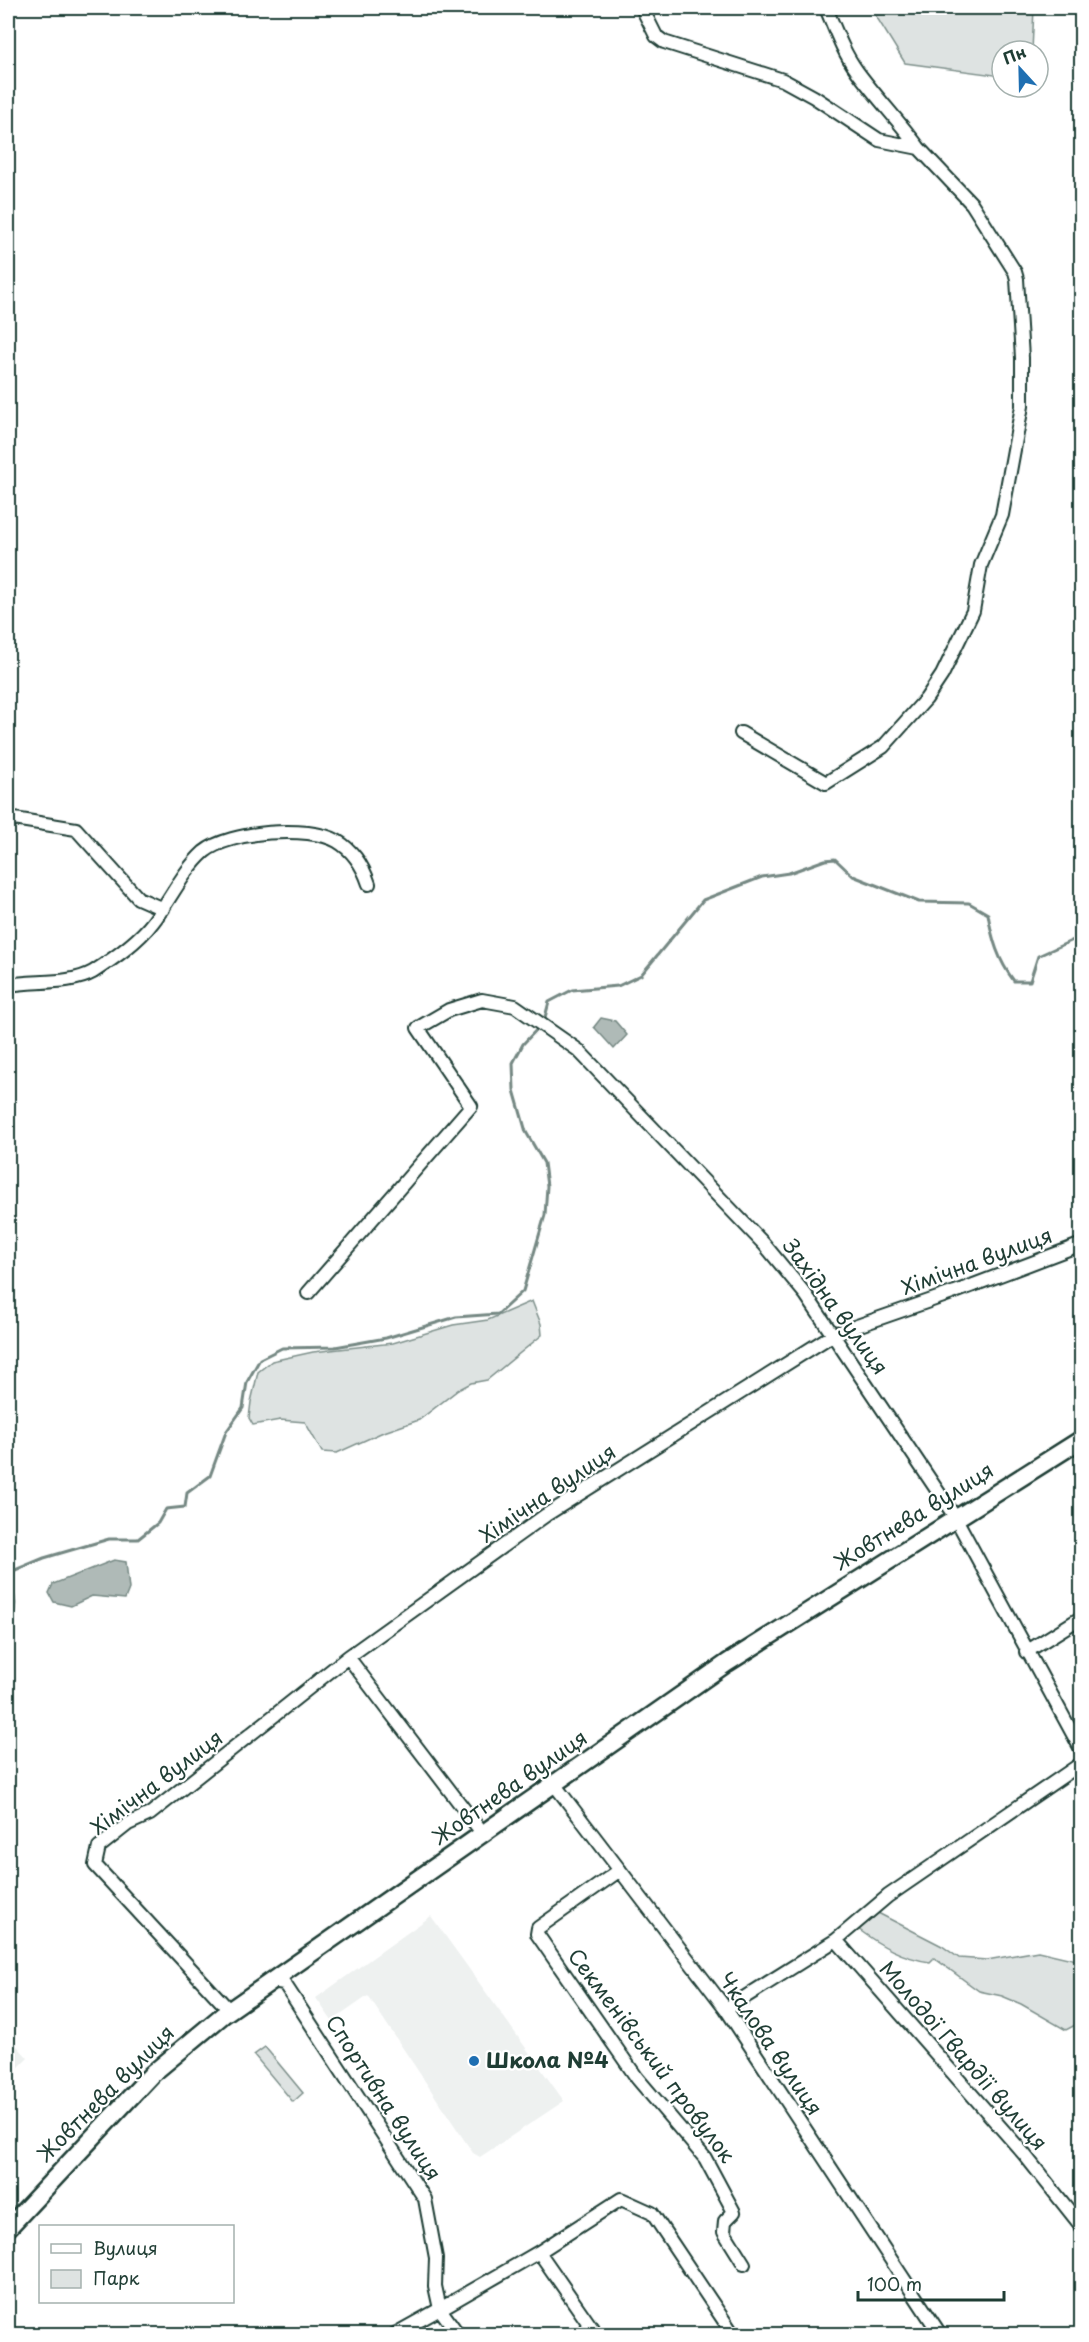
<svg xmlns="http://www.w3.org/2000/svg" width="1089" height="2342" font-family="'Playpen Sans',sans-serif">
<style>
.built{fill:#eef1f0}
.green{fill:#dee3e2;stroke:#7e908b;stroke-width:1.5}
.water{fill:#afbab7;stroke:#758883;stroke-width:1.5}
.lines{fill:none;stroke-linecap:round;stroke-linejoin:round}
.stream{stroke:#758883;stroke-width:3}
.minor-casing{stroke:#1f3d34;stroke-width:16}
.secondary-casing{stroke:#1f3d34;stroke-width:21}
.minor{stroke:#fff;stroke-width:12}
.secondary{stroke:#fff;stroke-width:16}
.poi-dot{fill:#1f6fb2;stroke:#fff;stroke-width:2}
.labels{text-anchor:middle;stroke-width:4.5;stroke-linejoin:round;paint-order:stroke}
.street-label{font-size:21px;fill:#1f3d34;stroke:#fff}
.poi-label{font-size:21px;font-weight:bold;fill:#1f3d34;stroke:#fff;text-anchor:start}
</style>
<rect width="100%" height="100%" fill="#fff"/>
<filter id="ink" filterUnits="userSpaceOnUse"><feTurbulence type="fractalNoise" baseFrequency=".0167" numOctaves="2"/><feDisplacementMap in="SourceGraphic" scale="12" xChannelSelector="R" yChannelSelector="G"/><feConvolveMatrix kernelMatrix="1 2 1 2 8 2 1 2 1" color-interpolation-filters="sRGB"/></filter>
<g filter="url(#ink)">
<path class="built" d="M 431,1916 L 564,2101 L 480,2157 L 473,2153 L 368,1996 L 332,2021 L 316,1998 Z
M 8,2036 L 28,2058 L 8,2078 Z"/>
<path class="green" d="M 871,8 L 1034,8 L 1032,51 L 1002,51 L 1002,76 L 905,63 Z
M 532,1301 L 541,1324 L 542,1335 L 487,1380 L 471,1383 L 458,1390 L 419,1420 L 381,1433 L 337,1453 L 322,1452 L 305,1422 L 280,1420 L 253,1425 L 249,1418 L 251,1402 L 258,1372 L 272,1361 L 313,1352 L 393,1343 L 453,1325 L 488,1320 Z
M 8,1579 C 17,1596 19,1610 8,1625 Z
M 878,1913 L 942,1946 L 959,1958 L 987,1960 L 1038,1951 L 1081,1961 L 1081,2022 L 1066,2030 L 1021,2004 L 1002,1996 L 979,1991 L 934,1958 L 930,1962 C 902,1958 881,1946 858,1929 Z
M 265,2047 L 303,2093 L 293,2102 L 254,2055 Z"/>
<path class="water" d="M 601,1018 L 615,1021 L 627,1035 L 614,1049 L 594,1027 Z
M 114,1560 L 126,1562 L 129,1589 L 125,1599 L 92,1596 L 71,1606 L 54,1602 L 49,1593 L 53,1584 Z"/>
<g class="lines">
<path class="stream" d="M 544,1021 L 549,1002 L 572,990 L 618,986 L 641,975 L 703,900 L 762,877 L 789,873 L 825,860 L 835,859 L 853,876 L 919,902 L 969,903 L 988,914 C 992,939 998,960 1014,981 L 1030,981 L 1038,956 L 1082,936
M 8,1573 L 44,1558 L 109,1539 L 138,1539 L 158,1523 L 166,1509 L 185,1507 L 187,1493 L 210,1476 L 226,1432 L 243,1408 L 247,1382 L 260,1359 L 282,1348 L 335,1347 L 386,1338 L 456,1317 L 498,1314 L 523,1291 L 545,1215 L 547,1186 L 544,1163 L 526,1132 L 514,1090 L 513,1063 L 523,1044 L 540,1026"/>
<defs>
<path id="minor" d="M 642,8 L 656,36 L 664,42 L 783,80 L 814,97 L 879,140 L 919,148 L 972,204 L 1015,272 L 1017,279 L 1022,358 L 1022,406 L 1002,515 L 981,565 L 973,611 L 942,675 L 926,699 L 883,747 L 826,783 L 741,733
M 826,8 C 835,29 843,52 857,71 C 876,97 899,121 919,148
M 8,818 L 76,829 L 138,898 L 163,909
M 8,985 C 34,980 70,985 93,972 C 113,959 138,942 153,922 C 170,900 183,871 204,852 C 229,831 309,825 337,841 C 354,851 363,866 369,884
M 308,1293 L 471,1106 L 418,1028 L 449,1010 L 482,1000 L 515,1006 L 578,1050 L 764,1244 L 806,1295 L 955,1517 L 1082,1751
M 1026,1652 L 1082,1617
M 348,1657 L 483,1834
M 554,1784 L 726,2009 L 940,2334
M 620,1870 L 538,1928 L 537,1934 L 637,2078 L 705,2158 L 734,2212 L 725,2221 L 724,2232 L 744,2264
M 836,1940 L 1024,2154 L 1082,2227
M 272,1981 L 284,1983 L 425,2199 L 436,2258 L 435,2286 L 440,2309 L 395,2334
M 726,2009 L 836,1940 L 888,1896 L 1082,1763
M 229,2010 L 95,1865 L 99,1847 L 128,1824 L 150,1814 L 348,1657 L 546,1515 L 834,1334 L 955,1292 L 1082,1244
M 539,2252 L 596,2334
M 458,2334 L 440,2309 L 539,2252 L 621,2199 L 652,2213 L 733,2334"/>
<path id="secondary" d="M 8,2228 L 152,2074 L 223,2015 L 727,1663 L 1082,1439"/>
</defs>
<use href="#minor" class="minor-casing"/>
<use href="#secondary" class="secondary-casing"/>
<use href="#minor" class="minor"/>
<use href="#secondary" class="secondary"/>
</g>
</g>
<circle class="poi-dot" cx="474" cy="2061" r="6"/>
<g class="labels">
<g class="street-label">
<text transform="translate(977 1262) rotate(-20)" y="7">Хімічна вулиця</text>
<text transform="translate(835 1307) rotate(54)" y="7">Західна вулиця</text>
<text transform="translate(548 1494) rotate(-34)" y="7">Хімічна вулиця</text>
<text transform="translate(914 1517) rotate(-32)" y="7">Жовтнева вулиця</text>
<text transform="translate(157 1783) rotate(-37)" y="7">Хімічна вулиця</text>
<text transform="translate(510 1788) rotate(-35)" y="7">Жовтнева вулиця</text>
<text transform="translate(770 2044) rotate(56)" y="7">Чкалова вулиця</text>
<text transform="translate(651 2056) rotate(53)" y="7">Секменівський провулок</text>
<text transform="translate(963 2056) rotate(49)" y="7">Молодої Гвардії вулиця</text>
<text transform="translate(106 2094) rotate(-45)" y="7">Жовтнева вулиця</text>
<text transform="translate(383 2098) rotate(57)" y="7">Спортивна вулиця</text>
</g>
<g class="poi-label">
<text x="486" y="2068">Школа №4</text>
</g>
</g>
<rect width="1089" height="2342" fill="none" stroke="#fff" stroke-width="30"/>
<rect x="15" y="15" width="1059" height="2312" fill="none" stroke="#1f3d34" stroke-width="2" filter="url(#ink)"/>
<rect x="39" y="2225" width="195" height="78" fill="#ffffff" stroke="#a5b1ae" stroke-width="1.5"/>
<rect x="51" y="2244" width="30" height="9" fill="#ffffff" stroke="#a5b1ae" stroke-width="1.5"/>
<text x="93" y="2255" font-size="18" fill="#1f3d34">Вулиця</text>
<rect x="51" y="2270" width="30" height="18" fill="#dee3e2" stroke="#a5b1ae" stroke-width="1.5"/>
<text x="93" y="2285" font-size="18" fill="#1f3d34">Парк</text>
<g transform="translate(1020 69) rotate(338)"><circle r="28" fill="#ffffff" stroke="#a5b1ae" stroke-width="1.5"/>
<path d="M0-4.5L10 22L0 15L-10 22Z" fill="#1f6fb2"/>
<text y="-9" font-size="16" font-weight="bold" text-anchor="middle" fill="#1f3d34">Пн</text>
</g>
<path d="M858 2291v9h146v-9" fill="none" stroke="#1f3d34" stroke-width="3"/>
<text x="867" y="2291" font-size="18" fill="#1f3d34" stroke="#ffffff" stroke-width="4.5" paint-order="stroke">100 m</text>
</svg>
